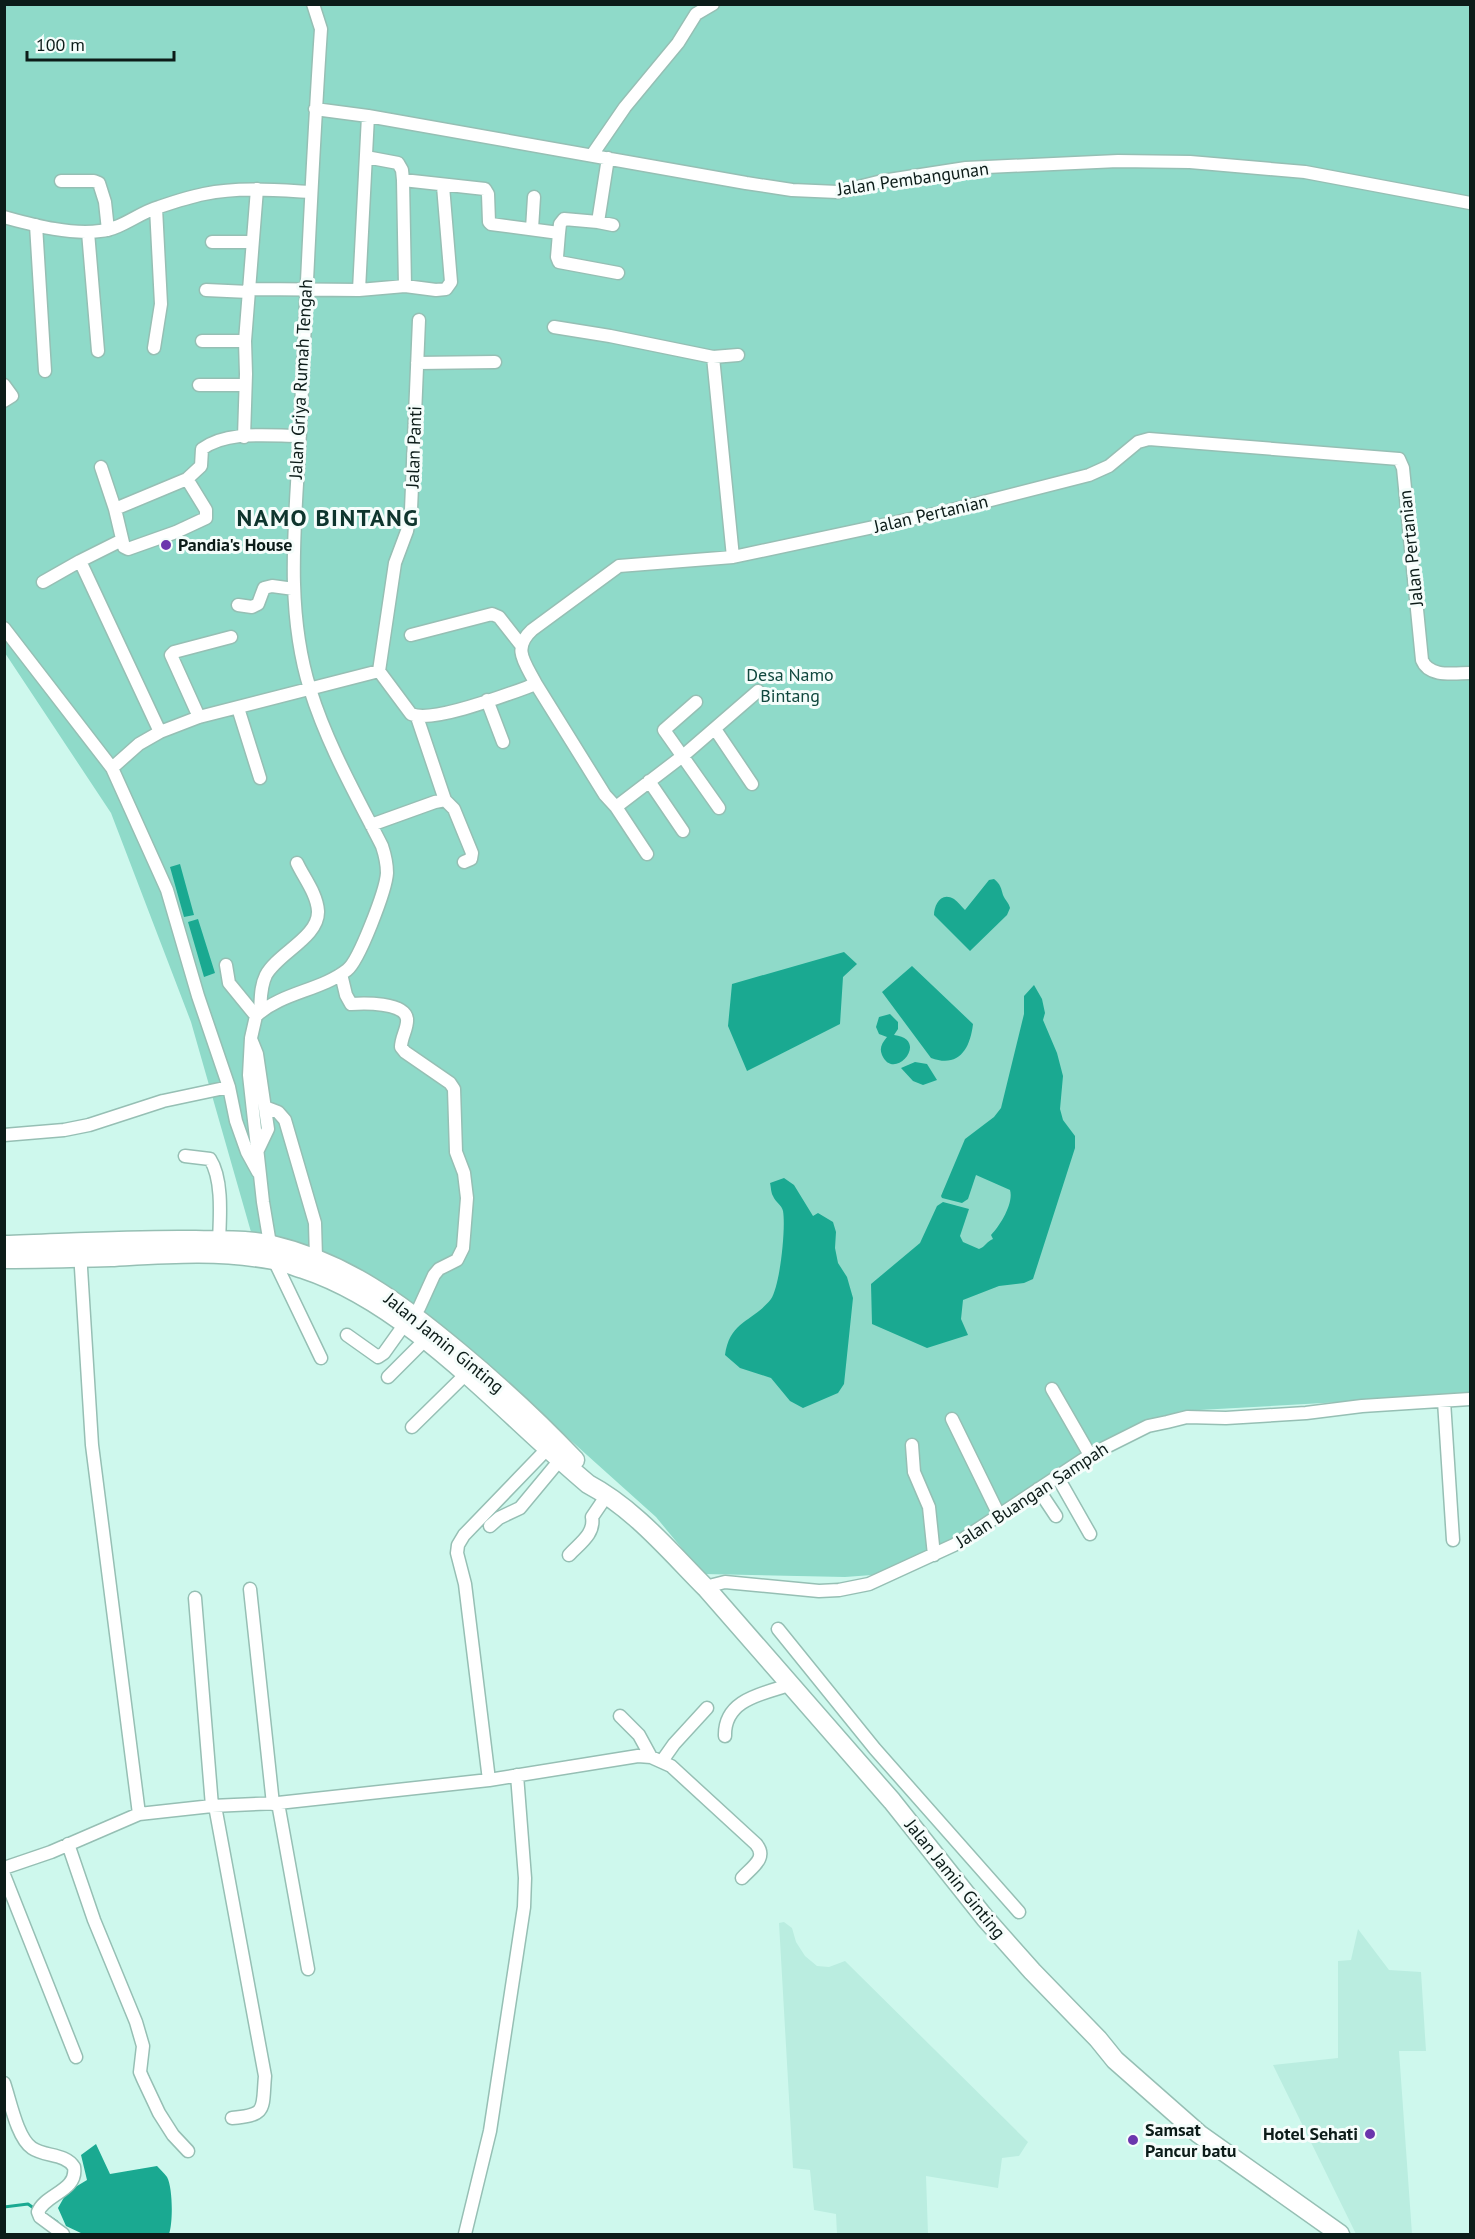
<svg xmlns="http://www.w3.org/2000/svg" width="1475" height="2239" font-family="'PT Sans',sans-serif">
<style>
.built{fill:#baede0}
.green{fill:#8fdac9}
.water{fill:#1aa991}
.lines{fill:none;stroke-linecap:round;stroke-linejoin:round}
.stream{stroke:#1aa991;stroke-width:3}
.minor-casing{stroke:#96bfb4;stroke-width:15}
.highway-casing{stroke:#96bfb4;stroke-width:21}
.minor{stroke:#fff;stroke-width:12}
.highway{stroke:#fff;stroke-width:18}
.poi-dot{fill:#6b36ad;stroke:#f5fdfb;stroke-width:2}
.labels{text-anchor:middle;stroke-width:6;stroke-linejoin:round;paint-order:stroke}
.street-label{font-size:18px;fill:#0c1c19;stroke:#f5fdfb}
.poi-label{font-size:18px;font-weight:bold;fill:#0c1c19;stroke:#f5fdfb;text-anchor:start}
.park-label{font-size:18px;fill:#11483e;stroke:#f5fdfb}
.district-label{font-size:24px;font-weight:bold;letter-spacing:1.5px;fill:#0e352d;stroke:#f5fdfb}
</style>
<rect width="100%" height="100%" fill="#cef8ed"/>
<path class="built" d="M 784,1922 L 792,1928 L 796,1942 L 805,1956 L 817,1966 L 829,1967 L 845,1961 L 1028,2142 L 1019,2156 L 1002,2158 L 998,2188 L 926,2176 L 928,2234 L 837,2234 L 836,2214 L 814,2210 L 810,2170 L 793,2168 L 779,1923 Z
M 1358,1929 L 1389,1970 L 1421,1972 L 1426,2051 L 1399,2051 L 1412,2234 L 1356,2234 L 1273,2065 L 1338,2058 L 1338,1961 L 1351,1960 Z"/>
<path class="green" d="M 4,5 L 1470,5 L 1470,1393 L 1448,1396 L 1181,1411 L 1128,1428 L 1073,1461 L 964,1532 L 920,1556 L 872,1575 L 845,1577 L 703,1574 L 656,1517 L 558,1429 L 438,1324 L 342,1260 L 275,1242 L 255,1246 L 191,1022 L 111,813 L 5,653 Z"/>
<path class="water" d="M 180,864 L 194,915 L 184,917 L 170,867 Z
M 994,879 C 1001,885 1001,888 1003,895 C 1005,900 1009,903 1010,908 L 1007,915 L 970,951 L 934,915 C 934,905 941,891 954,899 C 958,902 962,907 965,910 L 989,880 Z
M 198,919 L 215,973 L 204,977 L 188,922 Z
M 844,952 L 857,964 L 843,977 L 840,1024 L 747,1071 L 728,1026 L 732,984 Z
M 912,966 L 973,1024 C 970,1050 958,1068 931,1058 L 882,992 Z
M 1034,985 L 1042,999 L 1045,1013 L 1043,1020 L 1057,1053 L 1063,1076 L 1060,1109 L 1063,1120 L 1075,1136 L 1075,1148 L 1033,1279 L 1024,1283 L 999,1286 L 963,1300 L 961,1319 L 968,1335 L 927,1348 L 872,1324 L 871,1284 L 920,1243 L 937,1206 L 943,1202 L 969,1209 L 960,1236 L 963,1242 L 979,1249 C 985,1247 987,1241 993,1239 L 991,1235 C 1000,1226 1014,1203 1010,1190 L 976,1175 L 968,1199 L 962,1203 L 942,1198 L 941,1196 L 965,1139 L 994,1117 L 1001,1108 L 1024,1014 L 1024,996 Z
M 890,1014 L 898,1022 L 898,1029 L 894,1035 C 931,1039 894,1083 882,1055 C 879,1048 882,1043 887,1037 L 879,1034 L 876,1027 L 879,1017 Z
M 915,1062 L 927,1064 L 937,1080 L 923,1085 L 913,1081 L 901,1068 Z
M 784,1178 L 794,1185 L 813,1216 L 818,1213 L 833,1222 L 836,1232 L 835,1248 L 838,1263 L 847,1277 L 853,1298 L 844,1384 L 838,1393 L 803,1408 L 790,1401 L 771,1378 L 740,1368 L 725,1355 C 730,1320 753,1322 771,1299 C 780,1286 786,1228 783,1211 C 782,1205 775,1202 773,1196 C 771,1193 771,1187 770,1183 Z
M 96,2144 L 110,2174 L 157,2166 C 160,2169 164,2173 167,2177 C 173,2188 173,2223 169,2234 L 83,2234 L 66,2226 L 58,2208 L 67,2192 L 87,2180 L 81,2155 Z"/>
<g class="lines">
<path class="stream" d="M 4,2207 L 28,2204 L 35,2209
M 48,2216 L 57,2222"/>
<defs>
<path id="minor" d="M 315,109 L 368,116 L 746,183 L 792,190 L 838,192 L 882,181 L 966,168 L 1118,161 L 1190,162 L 1305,172 L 1470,203
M 592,155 L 625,107 L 678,43 L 696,14 L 713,4
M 366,157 L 398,163 L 402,170 L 403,180
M 61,181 L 94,181 L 99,183 L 105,202 L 108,230
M 4,217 C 34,225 69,235 100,231 C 122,229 138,213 159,207 C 174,202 189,197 204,194 C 239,187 275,190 310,192
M 598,222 L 613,225
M 36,225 L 45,371
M 532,229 L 534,197
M 88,232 L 98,351
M 559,233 L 557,257 L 559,262 L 618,273
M 212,242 L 252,242
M 405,286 L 403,180 L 485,189 L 488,194 L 489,222 L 491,224 L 559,233 L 560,224 L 564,219 L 598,222 L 608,158
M 249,289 L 359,290 L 405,286 L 436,290 L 446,289 L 451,282 L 443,186
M 206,290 L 249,292
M 359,290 L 368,116
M 554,327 L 610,336 L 713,357 L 733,557
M 202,341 L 245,341
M 154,348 L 161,304 L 156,208
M 713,357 L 738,355
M 417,363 L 495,362
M 4,385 L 12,396 L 4,401
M 199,385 L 245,385
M 244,437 L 246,374 L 245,341 L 257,189
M 101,467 L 115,509 L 124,547 L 128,549 L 176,532 L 206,518 L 206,510 L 187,479
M 115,509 L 187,479 L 201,466 L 202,449 C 228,430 269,436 300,436
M 122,540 L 80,561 L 160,732
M 43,582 L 80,561
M 238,605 L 252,607 L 258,604 L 264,588 L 272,586 L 294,589
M 4,628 L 112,768 L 167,890 L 198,996 L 229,1087 L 236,1121 L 247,1152 L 258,1172
M 411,635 L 492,614 L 499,617 L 521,645
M 379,671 L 395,563 L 407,531 L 411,510 L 419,320
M 536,684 L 605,795 L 616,807 L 684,755 L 758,691
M 487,700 L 503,742
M 696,702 L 664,730 L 719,808
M 238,708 L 260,778
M 199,717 L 171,655 L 174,652 L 231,637
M 417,717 L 445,800
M 715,729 L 752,784
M 112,768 L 139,744 L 160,732 L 199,717 L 379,671 L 411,714 C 433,724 511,693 536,684 C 526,664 511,649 532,630 L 619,566 L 733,557 L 944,512 L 1089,475 L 1109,466 L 1138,442 L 1149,439 L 1399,459 L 1403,468 L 1422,660 C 1429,678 1455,673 1470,673
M 649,781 L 683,831
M 616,807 L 647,854
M 371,825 L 435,802 L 445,800 L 454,809 L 472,853 L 471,859 L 464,862
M 226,965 L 229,983 L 256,1016
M 341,974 L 346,995 L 351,1004 C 363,1003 405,1002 407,1019 C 408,1028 401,1037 401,1047 L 405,1052 L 450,1083 L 454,1089 L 456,1152 L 464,1173 L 467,1198 L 463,1248 L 457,1260 L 439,1269 L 434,1275 L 419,1308 L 414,1314
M 260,1012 C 261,1000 260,987 266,975 C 278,953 319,937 318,911 C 317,894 304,878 297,863
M 251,1039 L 257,1054 L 268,1129 L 258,1150
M 265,1107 L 278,1112 L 285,1120 L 315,1223 L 316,1258
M 4,1135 L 64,1130 L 89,1125 L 163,1101 L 229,1087
M 185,1156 L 210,1159 C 223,1179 220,1217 219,1241
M 270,1244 L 263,1202 L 249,1075 L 251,1038 L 256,1016 C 282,992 320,991 347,970 C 359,961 386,890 387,873 C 387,863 385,855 382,846 C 356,795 327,744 310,689 C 284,606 296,517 300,432 C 306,297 312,163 321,29 L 313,4
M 80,1252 L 92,1445 L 139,1814
M 274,1260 L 321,1358
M 347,1335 L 378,1357 L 384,1353 L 404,1325
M 388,1377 L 425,1340
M 1052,1389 L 1090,1455
M 1444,1401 L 1453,1540
M 952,1419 L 999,1515
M 412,1427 L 466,1374
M 912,1445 L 914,1472 L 929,1507 L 934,1555
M 1057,1476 L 1090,1534
M 1038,1489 L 1056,1516
M 490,1526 L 499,1518 L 520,1508 L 564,1455
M 569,1555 C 580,1543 595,1534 592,1517 L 607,1495
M 250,1589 L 273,1804
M 707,1589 L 713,1585 L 725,1582 L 819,1591 L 839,1590 L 869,1584 L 954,1545 L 1090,1455 L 1148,1426 L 1167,1422 L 1187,1417 L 1226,1418 L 1306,1413 L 1362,1406 L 1470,1399
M 195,1598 L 212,1806
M 778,1629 L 875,1749 L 1019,1912
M 620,1716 L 639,1735 L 651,1757
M 725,1736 C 724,1700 761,1694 789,1685
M 662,1761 L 674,1744 L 707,1708
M 489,1780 L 465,1584 L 457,1553 L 458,1545 L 464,1535 L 547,1449
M 278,1803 L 308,1969
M 215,1806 L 265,2076 C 262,2109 268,2115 232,2118
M 68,1844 L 94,1920 L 136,2022 L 143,2046 L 140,2072 L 143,2079 L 159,2113 L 173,2135 L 188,2151
M 4,1868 L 51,1852 L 139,1814 L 212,1806 L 278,1803 L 489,1780 L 638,1756 L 651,1757 L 671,1766 L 756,1844 C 768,1858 752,1867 742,1878
M 4,1875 L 76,2057
M 4,2083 C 10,2100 17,2138 32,2148 C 45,2157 65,2153 74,2167 C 78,2191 45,2194 38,2212 L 40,2217 L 63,2234
M 465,2234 L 490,2131 L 524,1907 L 525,1878 L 517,1775"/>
<path id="highway" d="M 4,1245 C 68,1243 131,1239 195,1240 C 220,1241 248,1239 272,1245 C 345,1262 402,1304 459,1352 C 500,1386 539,1422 575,1460
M 4,1259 C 41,1259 77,1258 114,1257 C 167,1254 219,1250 273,1260 C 283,1261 293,1266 303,1269 C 410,1304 502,1412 588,1484 C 635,1509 670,1552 707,1589 L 892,1801 L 985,1918 L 1032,1971 L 1098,2039 L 1115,2060 L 1199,2134 L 1340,2234"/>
</defs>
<use href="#minor" class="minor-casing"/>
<use href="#highway" class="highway-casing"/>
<use href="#minor" class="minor"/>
<use href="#highway" class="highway"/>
</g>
<g class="poi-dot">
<circle cx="166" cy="545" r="6"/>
<circle cx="1370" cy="2134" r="6"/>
<circle cx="1133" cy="2140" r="6"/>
</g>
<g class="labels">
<g class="street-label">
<text transform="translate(913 179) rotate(-8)" y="6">Jalan Pembangunan</text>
<text transform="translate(301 379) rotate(-87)" y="6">Jalan Griya Rumah Tengah</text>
<text transform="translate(414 447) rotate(-88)" y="6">Jalan Panti</text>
<text transform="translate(931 514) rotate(-13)" y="6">Jalan Pertanian</text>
<text transform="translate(1411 548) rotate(-96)" y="6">Jalan Pertanian</text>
<text transform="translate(444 1343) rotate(39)" y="6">Jalan Jamin Ginting</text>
<text transform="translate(1032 1495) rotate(-33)" y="6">Jalan Buangan Sampah</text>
<text transform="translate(955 1879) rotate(51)" y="6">Jalan Jamin Ginting</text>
</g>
<g class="poi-label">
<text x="178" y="551">Pandia's House</text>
<text x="1145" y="2136">Samsat<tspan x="1145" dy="21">Pancur batu</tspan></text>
<text x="1358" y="2140" text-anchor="end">Hotel Sehati</text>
</g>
<g class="park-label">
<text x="790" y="681">Desa Namo<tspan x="790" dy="21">Bintang</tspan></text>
</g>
<g class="district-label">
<text x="328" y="526">NAMO BINTANG</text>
</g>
</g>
<rect width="1475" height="2239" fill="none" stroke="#0c1c19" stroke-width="12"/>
<path d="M27 51v9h147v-9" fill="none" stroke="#0c1c19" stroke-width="3"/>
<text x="36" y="51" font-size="18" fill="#0c1c19" stroke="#f5fdfb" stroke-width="4.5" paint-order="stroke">100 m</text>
</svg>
